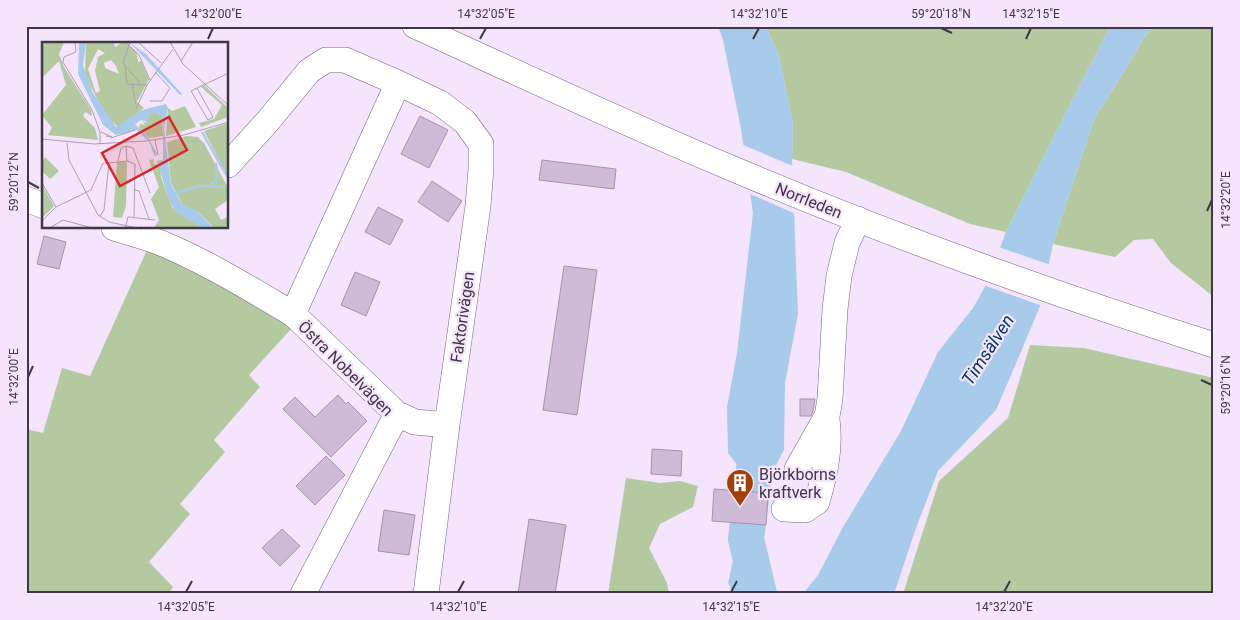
<svg xmlns="http://www.w3.org/2000/svg" width="1240" height="620" font-family="Roboto,sans-serif">
<style>
.green{fill:#b5c9a1}
.water{fill:#a8cbec}
.pier{fill:#f4e4fc}
.lines{fill:none;stroke-linecap:round;stroke-linejoin:round}
.river{stroke:#a8cbec;stroke-width:36}
.building{fill:#cfbbd8;stroke:#a593ae}
.minor-casing{stroke:#73617b;stroke-width:26}
.minor{stroke:#fff;stroke-width:25}
.ticks{fill:none;stroke:#3f3743;stroke-width:2}
.labels{text-anchor:middle;stroke-width:4.5;stroke-linejoin:round;paint-order:stroke}
.street-label{font-size:16px;fill:#3f3743;stroke:#f4e4fc}
.poi-label{font-size:16px;fill:#3f3743;stroke:#f4e4fc;text-anchor:start}
.water-label{font-size:18px;font-style:italic;fill:#003c64;stroke:#f4e4fc}
.inset-river{fill:none;stroke:#a8cbec;stroke-width:2.5}
.inset-road{fill:none;stroke:#ac9fb2;stroke-width:1}
.view{fill:#d62828;fill-opacity:0.15;stroke:#d62828;stroke-width:2.5}
.inset-edge{fill:none;stroke:#3f3743;stroke-width:2.5}
.neatline{fill:none;stroke:#3f3743;stroke-width:2}
.ticks-label{font-size:12px;text-anchor:middle;fill:#3f3743}
</style>
<rect width="100%" height="100%" fill="#f4e4fc"/>
<path class="green" d="M 766,26 L 1111,26 L 1107,32 L 1006,232 L 970,224 L 846,172 L 792,159 L 793,124 L 779,56 Z
M 1155,26 L 1214,26 L 1214,297 L 1171,263 L 1153,239 L 1134,240 L 1115,257 L 1053,244 L 1094,119 L 1130,62 L 1144,37 Z
M 147,250 L 185,266 L 229,289 L 292,328 L 249,375 L 260,387 L 214,440 L 225,452 L 180,504 L 190,514 L 149,562 L 173,587 L 168,594 L 26,594 L 26,429 L 43,433 L 62,368 L 90,376 Z
M 1030,345 L 1084,348 L 1214,378 L 1214,594 L 903,594 L 939,481 L 1008,418 Z
M 626,478 L 660,483 L 680,481 L 698,486 L 693,507 L 660,524 L 649,548 L 667,583 L 669,594 L 608,594 Z"/>
<path class="water" d="M 718,26 L 766,26 L 779,56 L 793,124 L 792,159 L 798,314 L 785,383 L 784,450 L 776,465 L 738,466 L 728,453 L 727,407 L 737,353 L 753,213 L 741,129 L 723,40 Z
M 1111,26 L 1155,26 L 1144,37 L 1130,62 L 1094,119 L 1053,244 L 1040,306 L 1020,354 L 996,410 L 938,471 L 916,528 L 894,594 L 803,594 L 818,575 L 843,527 L 901,431 L 938,352 L 973,308 L 986,285 L 1006,232 L 1107,32 Z
M 737,543 L 754,545 L 760,570 L 770,569 L 773,594 L 734,594 L 728,583 Z"/>
<path class="pier" d="M 741,144 L 795,167 L 796,214 L 748,193 Z
M 998,247 L 1051,265 L 1043,306 L 983,285 Z"/>
<g class="lines">
<path class="river" d="M 756,415 L 754,474 L 746,539 L 759,594"/>
</g>
<path class="building" d="M 420,116 L 448,130 L 429,168 L 401,154 Z
M 542,160 L 616,169 L 614,189 L 539,180 Z
M 432,181 L 462,201 L 448,222 L 418,202 Z
M 378,207 L 403,220 L 390,245 L 365,232 Z
M 44,236 L 66,242 L 59,269 L 37,264 Z
M 564,266 L 597,270 L 577,415 L 543,410 Z
M 355,272 L 380,282 L 366,316 L 341,305 Z
M 338,395 L 346,404 L 348,402 L 367,421 L 331,457 L 283,409 L 295,397 L 315,417 Z
M 800,399 L 815,399 L 813,411 L 811,416 L 800,416 Z
M 652,449 L 682,451 L 681,476 L 651,474 Z
M 326,456 L 345,475 L 315,505 L 296,486 Z
M 714,489 L 768,493 L 766,525 L 712,521 Z
M 384,510 L 415,515 L 409,555 L 378,551 Z
M 529,519 L 566,525 L 555,594 L 518,594 Z
M 282,529 L 300,546 L 280,566 L 262,548 Z"/>
<g class="lines">
<defs>
<path id="minor" d="M 415,26 C 520,74 624,123 731,168 C 889,235 1050,293 1214,345
M 228,165 L 268,121 L 309,71 L 326,60 L 345,60 L 398,83 L 440,103 L 465,122 L 481,144 L 481,169 L 478,206 L 447,425 L 426,594
M 26,199 L 44,206
M 114,228 C 132,234 151,238 168,246 C 212,265 252,290 293,314
M 397,414 L 415,422 L 447,425
M 797,469 L 827,416 L 830,399 L 835,309 L 839,276 L 847,243 L 858,219
M 784,509 L 805,510 L 817,502 C 825,474 831,447 827,419
M 303,594 L 397,414 L 293,314 L 398,83"/>
</defs>
<use href="#minor" class="minor-casing"/>
<use href="#minor" class="minor"/>
</g>
<path class="ticks" d="M 941,28 L 952,33M 208,39 L 213,28M 480,39 L 486,28M 753,39 L 759,28M 1026,39 L 1031,28M 28,182 L 39,188M 1207,211 L 1212,200M 28,377 L 33,366M 1201,380 L 1212,385M 186,592 L 192,581M 458,592 L 464,581M 731,592 L 737,581M 1004,592 L 1010,581"/>
<defs>
<symbol id="building-pin" viewBox="-11 -11 22 30"><path d="M0 17L-7.5 6A9.5 9.5 0 1 1 7.5 6Z" fill="#a34008" stroke="#f4e4fc"/><path d="M-4-6H4V6H1V3H-1V6H-4ZM-2.5-4.3h1.7v1.8h-1.7ZM.8-4.3h1.7v1.8H.8ZM-2.5-1h1.7V.8h-1.7ZM.8-1h1.7V.8H.8Z" fill="#fff"/></symbol>
</defs>
<g fill-rule="evenodd">
<use href="#building-pin" x="724" y="467" width="32" height="43"/>
</g>
<g class="labels">
<g class="street-label">
<text transform="translate(809 200) rotate(22)" y="6">Norrleden</text>
<text transform="translate(462 317) rotate(-82)" y="6">Faktorivägen</text>
<text transform="translate(346 368) rotate(45)" y="6">Östra Nobelvägen</text>
</g>
<g class="poi-label">
<text x="759" y="480">Björkborns<tspan x="759" dy="18">kraftverk</tspan></text>
</g>
<g class="water-label">
<text transform="translate(988 350) rotate(-57)" y="6">Timsälven</text>
</g>
</g>
<g transform="translate(42 42)">
<rect width="186" height="186" fill="#f4e4fc"/>
<path d="M 0,0 L 22,0 L 17,12 L 22,25 L 49,68 L 50,74 L 43,70 L 41,74 L 53,86 L 56,98 L 6,93 L 10,86 L 0,73 L 24,43 L 17,19 L 0,36 ZM 44,0 L 70,0 L 74,5 L 80,0 L 85,1 L 95,11 L 96,20 L 99,19 L 107,37 L 95,60 L 102,66 L 76,85 L 63,73 L 43,32 ZM 56,7 L 63,11 L 56,15 L 53,29 L 58,49 L 54,51 L 46,27 ZM 69,18 L 74,24 L 77,32 L 63,26 L 62,21 ZM 162,43 L 186,66 L 186,75 L 159,85 L 157,81 L 172,77 L 180,63 L 159,45 ZM 143,64 L 154,85 L 124,94 L 126,66 L 130,69 ZM 113,70 L 120,73 L 121,94 L 107,96 L 97,86 L 98,82 L 103,83 L 100,79 L 104,81 L 108,71 ZM 186,81 L 186,135 L 162,89 ZM 145,94 L 156,95 L 162,101 L 186,146 L 186,158 L 173,167 L 179,178 L 186,175 L 186,186 L 172,186 L 155,169 L 141,163 L 129,141 L 125,100 ZM 3,115 L 17,129 L 8,137 L 0,129 L 0,119 ZM 112,117 L 111,122 L 118,123 L 119,135 L 130,165 L 161,186 L 112,186 L 117,178 L 109,157 L 117,145 L 107,118 ZM 75,120 L 85,120 L 84,164 L 80,176 L 71,175 ZM 0,143 L 12,164 L 0,176 Z" fill="#b5c9a1" fill-rule="evenodd"/>
<path d="M 37,0 L 44,0 L 41,23 L 51,51 L 74,85 L 100,68 L 124,62 L 126,66 L 122,86 L 129,142 L 140,162 L 154,168 L 171,186 L 161,186 L 134,170 L 127,158 L 115,119 L 121,118 L 121,79 L 117,71 L 108,71 L 105,80 L 99,78 L 93,82 L 106,95 L 115,112 L 113,115 L 107,100 L 95,88 L 74,93 L 61,83 L 36,32 ZM 87,0 L 104,12 L 140,52 L 138,53 Z" fill="#a8cbec"/>
<path class="inset-river" d="M 160,90 L 186,136M 170,143 L 175,135 L 174,121M 134,151 L 157,144 L 187,145"/>
<path class="inset-road" d="M 33,0 L 34,10 L 22,15 L 21,20 L 50,68 L 58,90 L 58,101M 84,0 L 97,13 L 108,38M 88,0 L 81,21 L 98,41M 96,0 L 119,21M 128,0 L 141,22 L 187,64M 139,19 L 151,0M 83,24 L 85,42 L 105,43M 90,42 L 94,63M 155,46 L 171,75 L 166,78 L 149,49 L 155,46 L 187,31M 108,59 L 120,59 L 128,46 L 113,30M 94,67 L 105,43 L 131,7M 59,90 L 70,95 L 64,94M 69,96 L 93,88M 0,97 L 52,102 L 104,99 L 142,93 L 187,80M 113,98 L 116,113M 25,101 L 27,118 L 56,173 L 67,180 L 100,187M 84,104 L 85,119 L 93,122 L 92,175M 84,104 L 91,106 L 108,151M 76,119 L 79,106 L 84,104M 0,141 L 14,165M 93,148 L 97,149 L 107,177M 58,174 L 62,168 L 67,121 L 85,119M 0,179 L 14,165 L 49,148 L 61,121 L 67,121M 6,187 L 21,178 L 54,187M 83,187 L 86,175 L 113,178"/>
<path class="view" d="M 127,75 L 145,108 L 78,144 L 60,111 Z"/>
<rect width="186" height="186" class="inset-edge"/>
</g>
<rect width="1240" height="620" fill="none" stroke="#f4e4fc" stroke-width="55"/>
<rect x="28" y="28" width="1184" height="564" class="neatline"/>
<g class="ticks-label">
<text x="213" y="18">14°32'00"E</text>
<text x="486" y="18">14°32'05"E</text>
<text x="759" y="18">14°32'10"E</text>
<text x="941" y="18">59°20'18"N</text>
<text x="1031" y="18">14°32'15"E</text>
<text transform="translate(14 182) rotate(-90)" y="4">59°20'12"N</text>
<text transform="translate(1226 200) rotate(-90)" y="4">14°32'20"E</text>
<text transform="translate(14 377) rotate(-90)" y="4">14°32'00"E</text>
<text transform="translate(1226 385) rotate(-90)" y="4">59°20'16"N</text>
<text x="186" y="611">14°32'05"E</text>
<text x="458" y="611">14°32'10"E</text>
<text x="731" y="611">14°32'15"E</text>
<text x="1004" y="611">14°32'20"E</text>
</g>
</svg>
